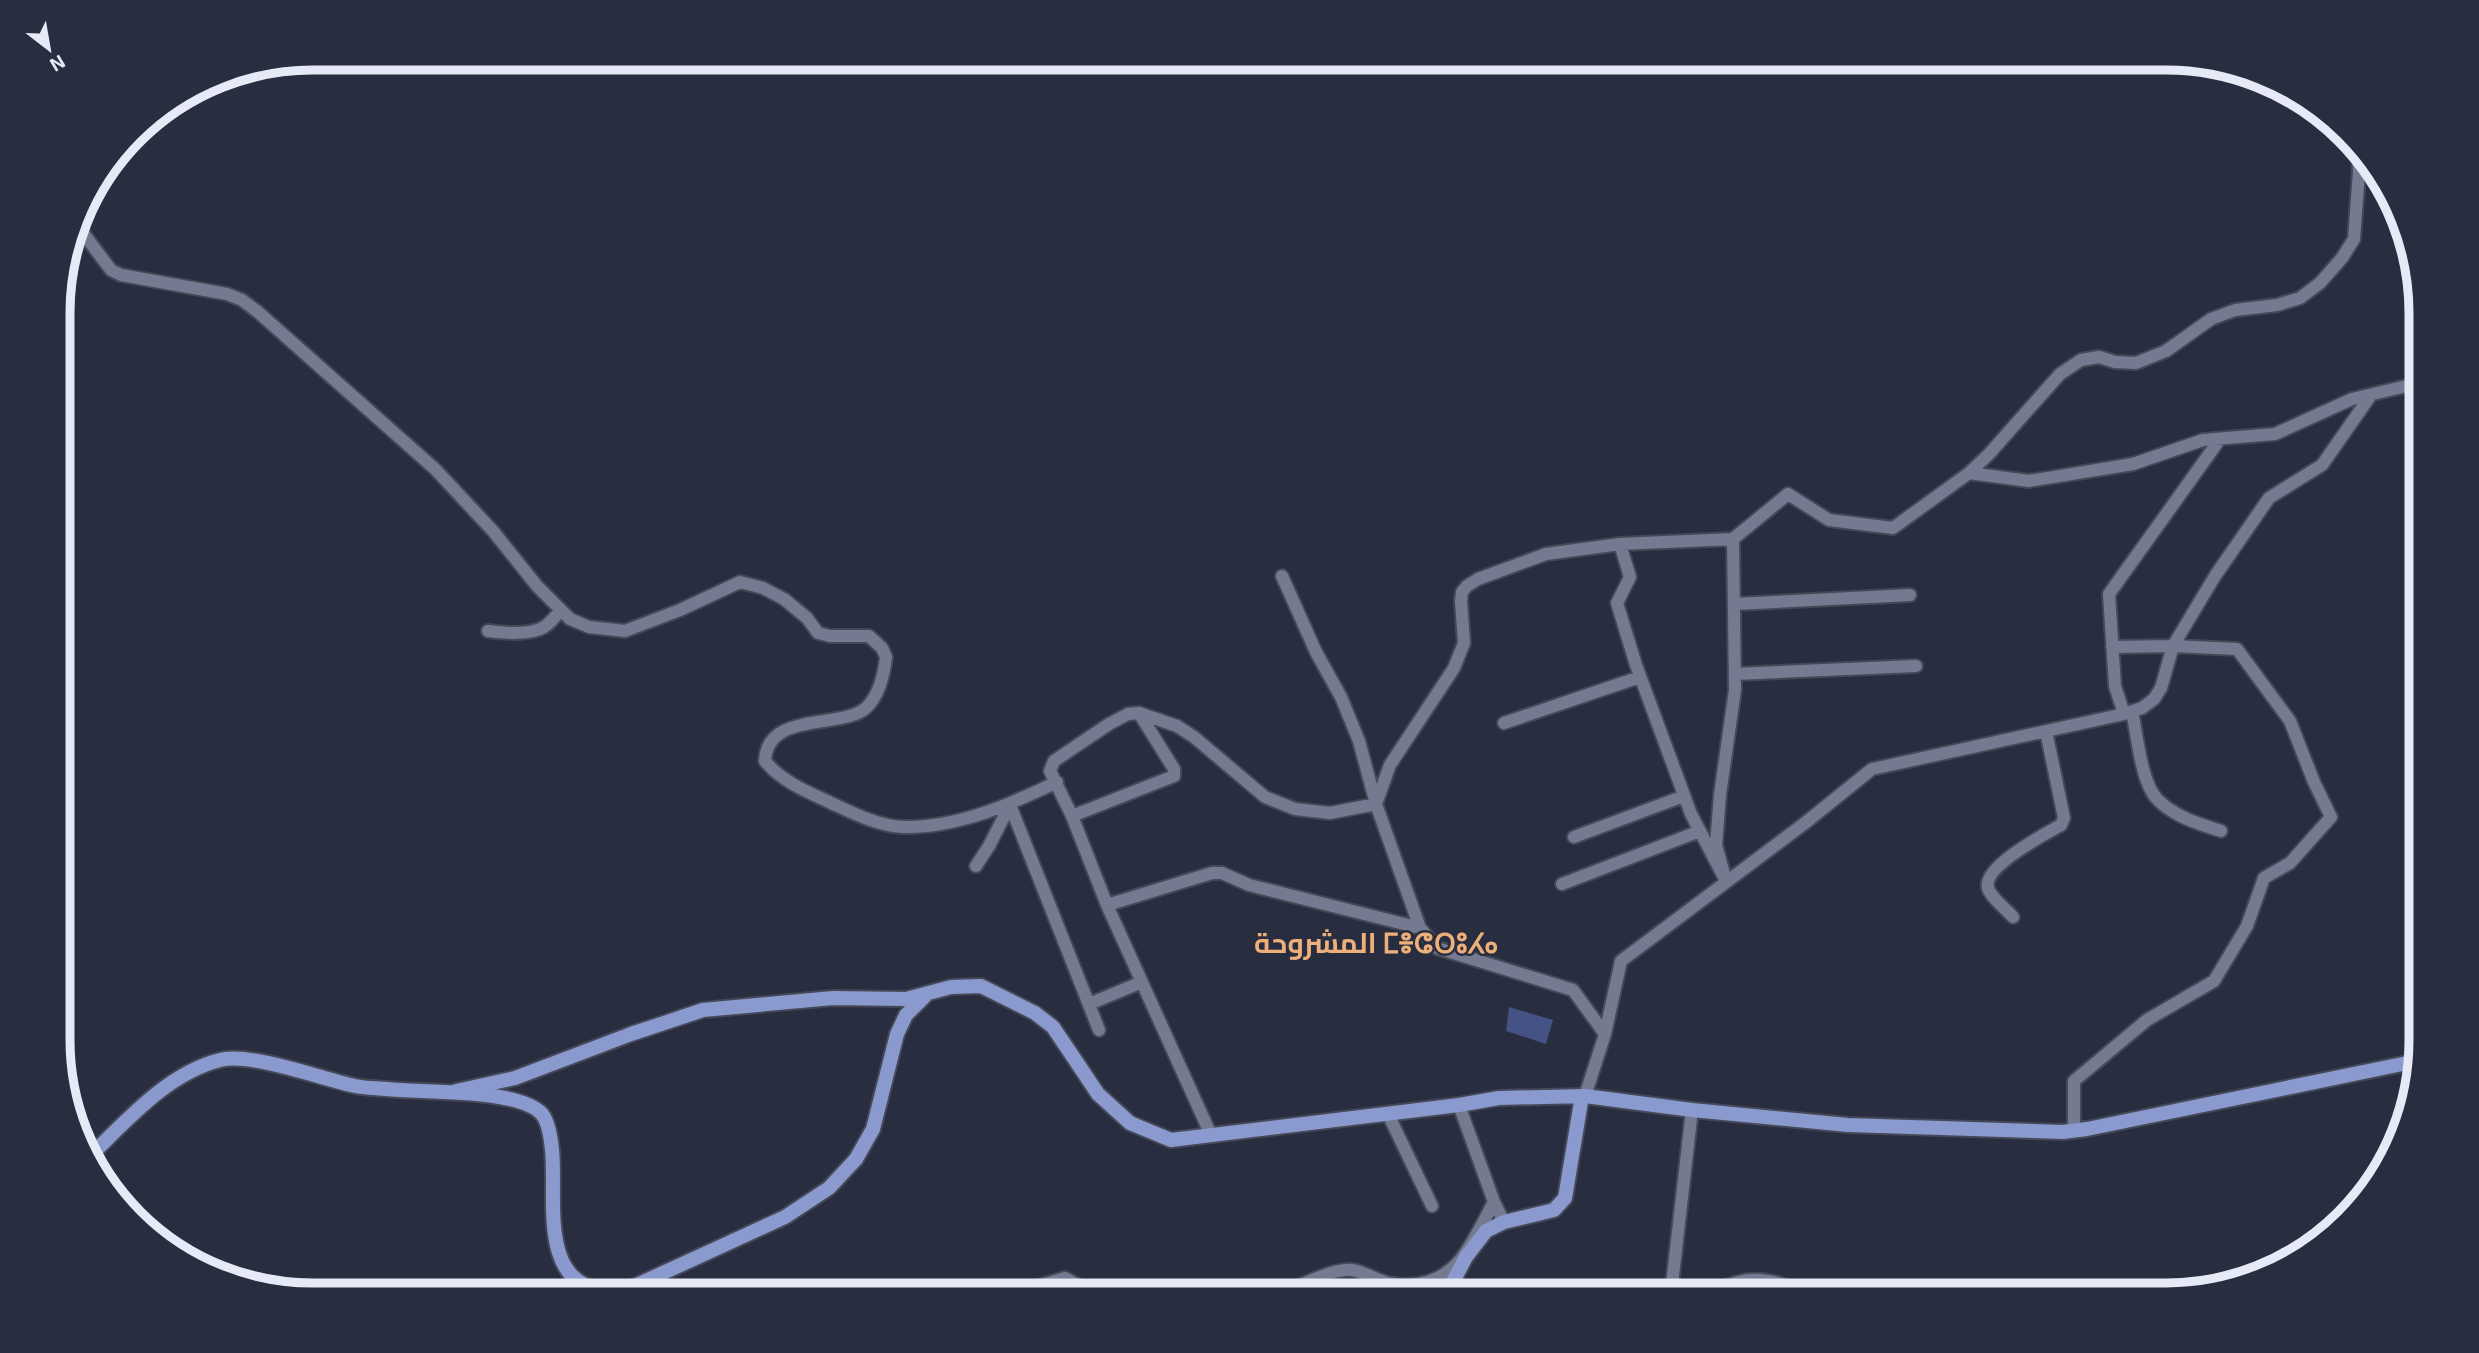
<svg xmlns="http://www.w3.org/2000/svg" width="2479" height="1353" font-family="'Exo 2',Cairo,'Noto Sans Tifinagh',sans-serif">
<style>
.green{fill:#445286}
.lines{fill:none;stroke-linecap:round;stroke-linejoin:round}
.minor-casing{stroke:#444857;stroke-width:16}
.major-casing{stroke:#444857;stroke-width:18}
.minor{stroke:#747b90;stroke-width:12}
.major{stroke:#8a9ace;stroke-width:14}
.labels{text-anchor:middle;stroke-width:5;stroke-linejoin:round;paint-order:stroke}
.district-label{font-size:28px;font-weight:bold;fill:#eeaf7b;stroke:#282d3f}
.rim{fill:none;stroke:#e6eaf6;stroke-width:9}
</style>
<rect width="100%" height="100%" fill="#282d3f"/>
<path class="green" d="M 1509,1007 L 1553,1020 L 1546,1044 L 1506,1031 Z"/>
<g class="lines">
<defs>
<path id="minor" d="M 77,225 L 111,270 L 121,275 L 227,294 L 242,300 L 258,312 L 435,469 L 493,531 L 537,586 L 570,619 L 589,627 L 625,631 L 680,610 L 740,582 L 763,588 L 784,599 L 807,618 L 818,633 L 830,636 L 869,636 L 882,648 L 886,657 C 884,674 879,695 867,707 C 844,730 767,710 765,761 C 780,780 805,791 827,801 C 851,812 877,826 903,827 C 957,828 1009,805 1057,782
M 1969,473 L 1989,454 L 2060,374 L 2081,360 L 2099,357 L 2115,362 L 2136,363 L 2166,351 L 2211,319 L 2235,310 L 2277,305 L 2300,298 L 2320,283 L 2342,258 L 2354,239 L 2359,172 L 2358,153
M 1620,544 L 1630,577 L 1617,603 L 1636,665 L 1691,814 L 1726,881 L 1716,845 L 1720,795 L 1735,690 L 1733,539 L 1788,494 L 1829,520 L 1893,528 L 1969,473 L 2029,481 L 2133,464 L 2203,440 L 2275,434 L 2352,399 L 2419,383
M 1282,576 L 1316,652 L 1341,697 L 1359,741 L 1376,804 L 1420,928 L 1437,948 L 1573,990 L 1605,1034
M 1734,604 L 1910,595
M 488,631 C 503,633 525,635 540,629 C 549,626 555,616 561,610
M 1735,674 L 1916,666
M 2132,711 C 2137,734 2141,784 2158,800 C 2175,817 2199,824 2221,831
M 2124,714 L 2142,708 L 2154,699 L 2161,688 L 2173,646 L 2215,576 L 2269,498 L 2322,465 L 2371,395
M 1504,723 L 1640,677
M 1010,805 L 1099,1030
M 1072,816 L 1174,776 L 1174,769 L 1139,713
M 1574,837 L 1684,796
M 976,866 L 989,846 L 1010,805
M 1562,884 L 1700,831
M 1107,905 L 1212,873 L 1222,873 L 1249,885 L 1420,928
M 2013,917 C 2006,909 1991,898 1988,888 C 1982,867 2045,834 2061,825 L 2064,818 L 2046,731
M 1089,1004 L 1142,982
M 1585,1096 L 1605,1034 L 1621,961 L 1805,823 L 1872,769 L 2124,714 L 2115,686 L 2109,594 L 2220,439
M 1459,1105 L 1494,1202
M 1388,1114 L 1432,1206
M 2074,1131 L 2074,1081 L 2147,1020 L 2214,981 L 2247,926 L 2264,878 L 2290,863 L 2331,817 L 2314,782 L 2290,721 L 2237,649 L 2173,646 L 2112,647
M 1211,1135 L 1107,905 L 1072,816 L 1050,771 L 1054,761 L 1109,724 L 1128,714 L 1139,713 L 1177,726 L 1194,737 L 1265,797 L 1295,809 L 1330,813 L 1376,804 L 1390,765 L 1454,668 L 1464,643 L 1461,601 L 1462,592 L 1467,586 L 1478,579 L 1546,554 L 1620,544 L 1733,539
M 1009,1295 L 1065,1278 L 1095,1295
M 1281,1295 C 1298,1286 1333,1268 1352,1270 C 1365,1272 1376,1280 1388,1283 C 1416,1289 1443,1281 1461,1259 C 1474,1242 1484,1220 1494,1202 L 1504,1222
M 1682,1295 L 1672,1284 L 1692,1110
M 1706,1295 C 1737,1280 1754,1274 1787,1286 C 1797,1290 1803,1294 1814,1295"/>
<path id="major" d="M 456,1091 L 515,1078 L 631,1034 L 703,1010 L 833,998 L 906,999 L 951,987 L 981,986 L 1035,1013 L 1053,1027 L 1098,1094 L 1130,1123 L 1171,1140 L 1459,1105 L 1499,1098 L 1585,1096 L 1692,1110 L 1848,1125 L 2063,1132 L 2087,1129 L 2417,1061
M 93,1153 C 130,1117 169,1073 220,1060 C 250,1052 322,1079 355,1086 C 365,1088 376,1088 387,1089 C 421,1093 519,1088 542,1114 C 549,1123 551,1139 552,1150 C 557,1195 538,1282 602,1290 C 610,1291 620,1289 628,1289 L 785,1217 L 829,1188 L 856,1159 L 873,1129 L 897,1034 L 906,1015 L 926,995
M 1446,1295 L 1466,1257 L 1486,1231 L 1504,1222 L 1554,1210 L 1565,1198 L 1582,1096"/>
</defs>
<use href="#minor" class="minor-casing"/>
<use href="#major" class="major-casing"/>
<use href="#minor" class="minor"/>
<use href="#major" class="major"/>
</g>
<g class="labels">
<g class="district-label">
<text x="1376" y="953">المشروحة ⵎⴻⵛⵔⵓⵃⴰ</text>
</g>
</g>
<path d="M0 0H2479V1353H0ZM313 70H2166A243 243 0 0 1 2409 313V1040A243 243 0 0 1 2166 1283H313A243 243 0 0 1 70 1040V313A243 243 0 0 1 313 70Z" fill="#282d3f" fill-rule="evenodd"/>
<path class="rim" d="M313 70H2166A243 243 0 0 1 2409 313V1040A243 243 0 0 1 2166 1283H313A243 243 0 0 1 70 1040V313A243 243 0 0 1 313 70Z"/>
<g transform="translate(49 49) rotate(149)" stroke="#282d3f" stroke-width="5" paint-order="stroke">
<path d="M0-5L12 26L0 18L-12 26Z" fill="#e6eaf6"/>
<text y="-10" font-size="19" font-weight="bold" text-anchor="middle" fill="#e6eaf6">N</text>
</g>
</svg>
